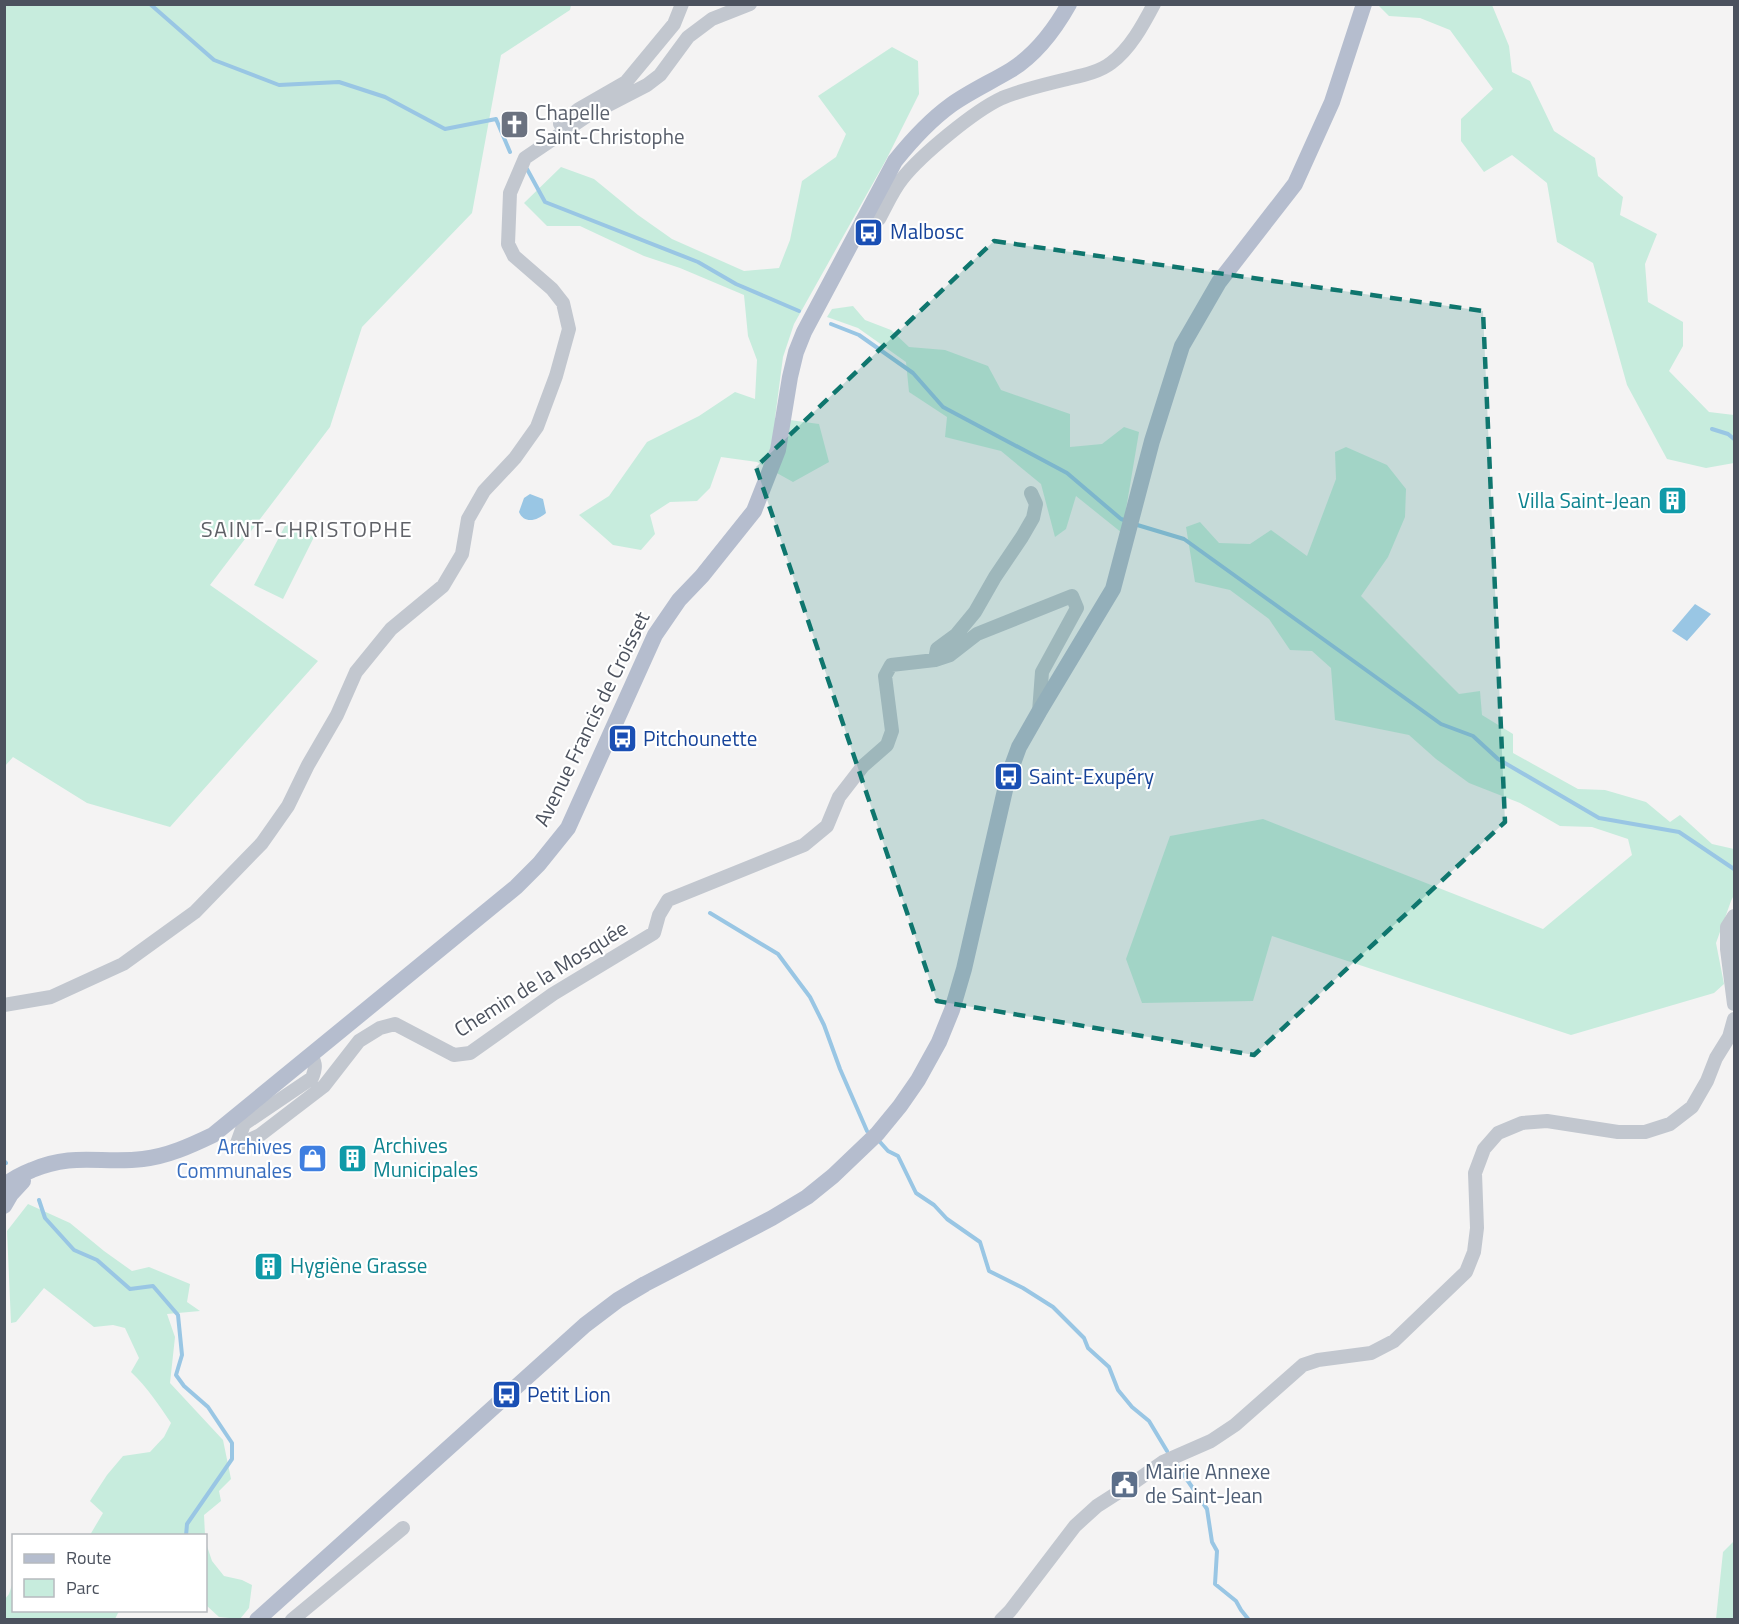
<svg xmlns="http://www.w3.org/2000/svg" width="1739" height="1624" font-family="'Titillium Web',sans-serif">
<style>
.green{fill:#c7ecdd}
.water{fill:#99c6e4}
.lines{fill:none;stroke-linecap:round;stroke-linejoin:round}
.stream{stroke:#99c6e4;stroke-width:4}
.minor{stroke:#c2c7cf;stroke-width:14}
.major{stroke:#b5bdce;stroke-width:16}
.marked{fill:#0f766e;fill-opacity:0.2;stroke:#0f766e;stroke-width:4.5;stroke-dasharray:12 8;stroke-linejoin:round}
.labels{text-anchor:middle;stroke-width:4.5;stroke-linejoin:round;paint-order:stroke}
.worship-label{font-size:21px;fill:#5b616d;stroke:#fff;text-anchor:start}
.transit-label{font-size:21px;fill:#164399;stroke:#fff;text-anchor:start}
.culture-label{font-size:21px;fill:#0d838f;stroke:#fff;text-anchor:start}
.street-label{font-size:21px;fill:#4c525e;stroke:#fff}
.shop-label{font-size:21px;fill:#366cbe;stroke:#fff;text-anchor:end}
.service-label{font-size:21px;fill:#4e5e75;stroke:#fff;text-anchor:start}
.neighbourhood-label{font-size:22px;letter-spacing:1.5px;fill:#5f6167;stroke:#fff}
</style>
<rect width="100%" height="100%" fill="#f4f3f3"/>
<path class="green" d="M 5,4 L 571,5 L 570,10 L 501,55 L 472,213 L 362,327 L 330,427 L 210,585 L 318,661 L 170,827 L 87,803 L 13,757 L 5,766 Z
M 1378,5 L 1492,5 L 1509,46 L 1512,72 L 1530,81 L 1554,131 L 1595,158 L 1598,176 L 1623,197 L 1620,215 L 1657,234 L 1645,264 L 1648,302 L 1683,322 L 1683,346 L 1669,371 L 1709,412 L 1734,415 L 1734,463 L 1706,468 L 1667,459 L 1627,385 L 1593,263 L 1557,242 L 1547,183 L 1512,155 L 1484,172 L 1461,141 L 1461,119 L 1493,89 L 1450,30 L 1420,18 L 1389,16 Z
M 892,47 L 918,61 L 919,94 L 886,160 L 794,324 L 783,357 L 775,418 L 819,424 L 829,462 L 793,482 L 757,462 L 721,457 L 710,488 L 697,501 L 670,502 L 650,515 L 655,534 L 641,550 L 613,545 L 579,515 L 609,496 L 647,442 L 699,416 L 735,392 L 755,399 L 757,360 L 748,336 L 744,295 L 680,268 L 644,256 L 580,226 L 547,226 L 524,203 L 561,167 L 594,179 L 638,215 L 672,239 L 744,271 L 779,268 L 790,240 L 802,181 L 836,157 L 846,134 L 818,96 Z
M 853,306 L 865,320 L 891,330 L 909,347 L 945,350 L 988,366 L 1001,390 L 1070,414 L 1070,447 L 1102,444 L 1124,427 L 1139,432 L 1122,533 L 1076,496 L 1066,529 L 1055,537 L 1041,484 L 1001,451 L 945,437 L 947,417 L 909,392 L 906,362 L 858,328 L 827,317 L 832,309 Z
M 1346,447 L 1387,465 L 1406,489 L 1405,517 L 1388,557 L 1361,596 L 1459,694 L 1480,691 L 1482,715 L 1513,734 L 1513,753 L 1578,789 L 1605,790 L 1646,802 L 1670,822 L 1680,815 L 1712,844 L 1734,849 L 1734,895 L 1731,901 L 1716,943 L 1724,984 L 1714,993 L 1571,1035 L 1272,936 L 1253,1001 L 1142,1003 L 1126,959 L 1170,836 L 1263,819 L 1543,929 L 1632,855 L 1628,839 L 1592,827 L 1560,826 L 1520,803 L 1469,783 L 1436,759 L 1409,735 L 1335,720 L 1331,668 L 1312,651 L 1290,650 L 1269,619 L 1230,590 L 1195,582 L 1186,527 L 1200,522 L 1219,543 L 1250,544 L 1271,530 L 1307,556 L 1336,479 L 1335,452 Z
M 286,524 L 314,537 L 283,599 L 254,585 Z
M 28,1204 L 70,1223 L 104,1251 L 132,1271 L 149,1267 L 190,1284 L 187,1302 L 200,1311 L 167,1314 L 175,1337 L 170,1383 L 223,1440 L 231,1479 L 219,1491 L 221,1501 L 204,1515 L 205,1535 L 90,1535 L 103,1513 L 90,1501 L 107,1475 L 123,1456 L 150,1452 L 164,1437 L 171,1423 C 159,1405 147,1387 131,1372 L 139,1358 L 125,1328 L 113,1325 L 94,1327 L 44,1288 L 16,1322 L 11,1323 L 7,1231 Z
M 1734,1541 L 1734,1619 L 1716,1619 L 1723,1552 Z
M 206,1543 L 212,1561 L 224,1576 L 242,1580 L 252,1585 L 249,1608 L 240,1619 L 219,1617 L 206,1605 Z
M 13,1582 L 14,1610 L 119,1611 L 115,1619 L 5,1619 L 5,1599 L 9,1594 Z"/>
<path class="water" d="M 530,494 L 543,499 L 546,513 C 537,521 524,524 519,512 L 524,498 Z
M 1695,604 L 1711,614 L 1687,641 L 1672,631 Z"/>
<g class="lines">
<path class="stream" d="M 150,4 L 214,60 L 279,85 L 339,82 L 385,97 L 445,129 L 496,119 L 510,152
M 527,169 L 545,202 L 698,262 L 736,284 L 799,311
M 831,324 L 859,335 L 913,373 L 943,407 L 1067,473 L 1121,519 L 1127,521
M 1712,429 L 1728,434 L 1734,439
M 1134,524 L 1184,539 L 1441,724 L 1473,736 L 1498,759 L 1599,818 L 1679,832 L 1734,869
M 710,913 L 778,954 L 798,981 L 810,997 L 824,1025 L 840,1069 L 867,1131
M 880,1142 L 888,1151 L 898,1156 L 916,1193 L 934,1205 L 947,1219 L 980,1242 L 989,1271 L 1023,1288 L 1053,1307 L 1084,1338 L 1088,1348 L 1109,1367 L 1118,1390 L 1132,1407 L 1149,1421 L 1167,1451
M 4,1161 L 6,1163
M 39,1200 L 45,1218 L 74,1250 L 97,1260 L 130,1289 L 153,1286 L 178,1315 L 182,1355 L 176,1375 L 184,1386 L 208,1407 L 232,1443 L 232,1459 L 187,1524 L 186,1536
M 1177,1465 L 1207,1509 L 1212,1542 L 1217,1551 L 1215,1584 L 1236,1601 L 1241,1610 L 1249,1620"/>
<path class="minor" d="M 560,124 L 579,109 L 626,82 L 674,24 L 682,4
M 862,221 L 873,222 L 879,219 C 886,206 893,190 902,179 C 921,155 974,111 1002,98 C 1021,90 1043,85 1063,80 C 1079,76 1098,73 1111,63 C 1130,49 1143,25 1154,4
M 935,660 L 937,649 L 956,635 L 975,612 L 995,577 L 1022,537 L 1033,518 L 1036,504 L 1031,493
M 1734,916 L 1727,927 L 1727,949 L 1734,1004
M 4,1005 L 51,997 L 123,964 L 195,912 L 262,843 L 288,806 L 308,765 L 337,715 L 356,672 L 391,629 L 443,586 L 462,554 L 468,519 L 484,491 L 515,458 L 537,427 L 556,376 L 569,329 L 563,303 L 552,289 L 514,256 L 508,244 L 510,193 L 525,158 L 587,116 L 647,85 L 660,75 L 688,37 L 712,19 L 750,4
M 311,1055 C 316,1064 316,1068 312,1078 L 244,1124 L 236,1146 L 260,1135 L 324,1086 L 359,1041 L 380,1028 L 395,1024 L 454,1055 L 470,1053 L 553,994 L 654,933 L 659,915 L 668,900 L 804,845 L 827,826 L 839,797 L 863,766 L 887,745 L 892,731 L 885,676 L 891,665 L 935,660 L 950,655 L 977,634 L 1072,596 L 1077,608 L 1042,672 L 1039,712
M 292,1620 L 403,1528
M 1001,1620 L 1010,1611 L 1075,1526 L 1097,1506 L 1136,1481 L 1163,1462 L 1211,1441 L 1235,1425 L 1303,1365 L 1318,1360 L 1371,1353 L 1394,1341 L 1466,1272 L 1474,1252 L 1477,1228 L 1475,1173 L 1484,1149 L 1498,1133 L 1522,1123 L 1547,1121 L 1618,1132 L 1645,1132 L 1670,1124 L 1692,1107 L 1707,1081 L 1716,1058 L 1729,1037 L 1734,1019"/>
<path class="major" d="M 4,1186 C 13,1178 22,1174 32,1170 C 73,1152 102,1164 143,1159 C 168,1156 190,1146 213,1135 L 516,887 L 539,864 L 568,828 L 655,635 L 679,600 L 702,576 L 754,511 L 778,450 L 790,377 L 796,352 L 804,332 L 895,161 C 911,141 929,121 951,105 C 969,92 991,82 1011,70 C 1035,55 1055,29 1069,4
M 4,1206 L 11,1194 L 23,1181
M 257,1620 L 585,1325 L 618,1300 L 645,1284 L 772,1218 L 807,1197 L 833,1176 L 877,1134 L 900,1106 L 918,1080 L 939,1042 L 952,1010 L 964,969 L 1008,777 L 1019,747 L 1039,712 L 1113,589 L 1152,441 L 1182,346 L 1219,282 L 1295,184 L 1332,102 L 1364,4"/>
</g>
<path class="marked" d="M 994,241 L 1483,311 L 1505,822 L 1254,1055 L 937,1001 L 756,467 Z"/>
<defs>
<symbol id="church-square" viewBox="-11 -11 22 22"><rect x="-9" y="-9" width="18" height="18" rx="4" fill="#6b7280" stroke="#fff"/><path d="M-1.2-6h2.4v3.5h3.3v2.4h-3.3V6h-2.4V-.1h-3.3v-2.4h3.3Z" fill="#fff"/></symbol>
<symbol id="bus-square" viewBox="-11 -11 22 22"><rect x="-9" y="-9" width="18" height="18" rx="4" fill="#1a4fb4" stroke="#fff"/><path d="M-5-6H5V4H4V6H2V4H-2V6H-4V4H-5ZM-3.5-4V0h7V-4ZM-3.5 1.2v1.5H-2V1.2ZM2 1.2v1.5H3.5V1.2Z" fill="#fff"/></symbol>
<symbol id="building-square" viewBox="-11 -11 22 22"><rect x="-9" y="-9" width="18" height="18" rx="4" fill="#0f9aa8" stroke="#fff"/><path d="M-4-6H4V6H1V3H-1V6H-4ZM-2.5-4.3h1.7v1.8h-1.7ZM.8-4.3h1.7v1.8H.8ZM-2.5-1h1.7V.8h-1.7ZM.8-1h1.7V.8H.8Z" fill="#fff"/></symbol>
<symbol id="shop-square" viewBox="-11 -11 22 22"><rect x="-9" y="-9" width="18" height="18" rx="4" fill="#3f7fe0" stroke="#fff"/><path d="M-5-2.5h2.3a2.7 3.5 0 0 1 5.4 0H5L5.5 6h-11ZM-1.5-2.5h3a1.5 2.3 0 0 0-3 0Z" fill="#fff"/></symbol>
<symbol id="civic-square" viewBox="-11 -11 22 22"><rect x="-9" y="-9" width="18" height="18" rx="4" fill="#5c6f8a" stroke="#fff"/><path d="M-.6-6.5H3V-4.5H.6V-3L4-1V1h2V6H-6V1h2V-1L-.6-3ZM-1.2 2.5V6h2.4V2.5Z" fill="#fff"/></symbol>
</defs>
<g fill-rule="evenodd">
<use href="#church-square" x="498" y="108" width="33" height="33"/>
<use href="#bus-square" x="852" y="216" width="33" height="33"/>
<use href="#building-square" x="1656" y="484" width="33" height="33"/>
<use href="#bus-square" x="606" y="722" width="33" height="33"/>
<use href="#bus-square" x="992" y="760" width="33" height="33"/>
<use href="#building-square" x="336" y="1142" width="33" height="33"/>
<use href="#shop-square" x="296" y="1142" width="33" height="33"/>
<use href="#building-square" x="252" y="1250" width="33" height="33"/>
<use href="#bus-square" x="490" y="1378" width="33" height="33"/>
<use href="#civic-square" x="1108" y="1468" width="33" height="33"/>
</g>
<g class="labels">
<g class="worship-label">
<text x="535" y="120">Chapelle<tspan x="535" dy="24">Saint-Christophe</tspan></text>
</g>
<g class="transit-label">
<text x="890" y="239">Malbosc</text>
<text x="643" y="746">Pitchounette</text>
<text x="1029" y="784">Saint-Exupéry</text>
<text x="527" y="1402">Petit Lion</text>
</g>
<g class="culture-label">
<text x="1651" y="508" text-anchor="end">Villa Saint-Jean</text>
<text x="373" y="1153">Archives<tspan x="373" dy="24">Municipales</tspan></text>
<text x="290" y="1273">Hygiène Grasse</text>
</g>
<g class="street-label">
<text transform="translate(592 719) rotate(-64)" y="7">Avenue Francis de Croisset</text>
<text transform="translate(541 979) rotate(-32)" y="7">Chemin de la Mosquée</text>
</g>
<g class="shop-label">
<text x="292" y="1154">Archives<tspan x="292" dy="24">Communales</tspan></text>
</g>
<g class="service-label">
<text x="1145" y="1479">Mairie Annexe<tspan x="1145" dy="24">de Saint-Jean</tspan></text>
</g>
<g class="neighbourhood-label">
<text x="307" y="537">SAINT-CHRISTOPHE</text>
</g>
</g>
<rect width="1739" height="1624" fill="none" stroke="#4c525e" stroke-width="12"/>
<rect x="12" y="1534" width="195" height="78" fill="#ffffff" stroke="#b7babf" stroke-width="1.5"/>
<rect x="24" y="1554" width="30" height="9" fill="#b5bdce" stroke="#b7babf" stroke-width="1.5"/>
<text x="66" y="1564" font-size="18" fill="#4c525e">Route</text>
<rect x="24" y="1579" width="30" height="18" fill="#c7ecdd" stroke="#b7babf" stroke-width="1.5"/>
<text x="66" y="1594" font-size="18" fill="#4c525e">Parc</text>
</svg>
